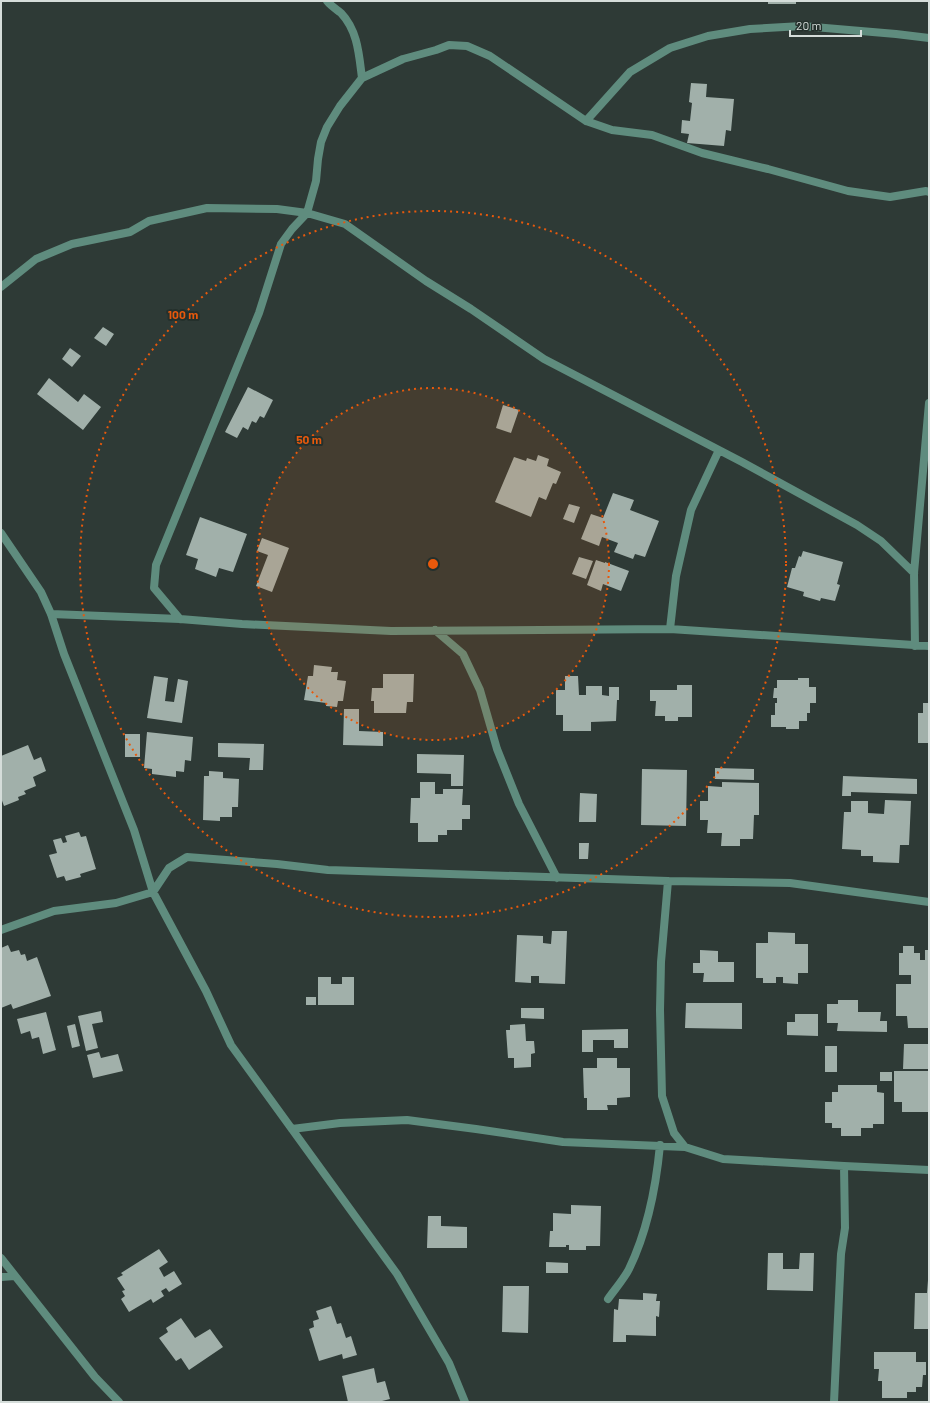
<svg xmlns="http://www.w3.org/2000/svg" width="930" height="1403" font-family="Barlow,sans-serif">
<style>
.building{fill:#a1b0aa}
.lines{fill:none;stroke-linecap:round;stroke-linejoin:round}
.minor{stroke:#5f8c7e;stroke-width:8}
.ring{fill:none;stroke:#e8590c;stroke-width:2;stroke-dasharray:2 4}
.centre{fill:#e8590c;stroke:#24302c;stroke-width:2}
.ring-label{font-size:12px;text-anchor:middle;font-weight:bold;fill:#e8590c;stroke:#24302c;stroke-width:4;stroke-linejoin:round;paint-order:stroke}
</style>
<rect width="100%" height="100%" fill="#2e3a36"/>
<path class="building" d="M 768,1 L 796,1 L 796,4 L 768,4 Z
M 691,83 L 707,84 L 706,97 L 734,99 L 731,131 L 726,130 L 724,146 L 687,143 L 689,134 L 681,133 L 682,120 L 690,121 L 692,103 L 689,102 Z
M 103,327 L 114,334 L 106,346 L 94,338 Z
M 70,348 L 81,356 L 72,367 L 62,359 Z
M 49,378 L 78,402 L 84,394 L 101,407 L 83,430 L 37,394 Z
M 248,387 L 273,400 L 264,418 L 260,416 L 256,423 L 252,421 L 248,430 L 243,427 L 237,438 L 225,432 Z
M 503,405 L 519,410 L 511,433 L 496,428 Z
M 538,455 L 549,459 L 547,466 L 561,472 L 556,484 L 553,483 L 546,500 L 539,497 L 531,517 L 495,502 L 514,457 L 526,461 L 527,458 L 536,461 Z
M 613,493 L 634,500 L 630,510 L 659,521 L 645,557 L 635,554 L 633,559 L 614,552 L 618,543 L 602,537 L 599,546 L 581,539 L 591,514 L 603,518 Z
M 569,504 L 580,507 L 574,523 L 563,519 Z
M 200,517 L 247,534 L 233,572 L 219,568 L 216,577 L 195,569 L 198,559 L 186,555 Z
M 262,538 L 289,548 L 272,592 L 256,586 L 268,555 L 257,551 Z
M 803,551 L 843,562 L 837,584 L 840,585 L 835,601 L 821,598 L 820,601 L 803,596 L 804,592 L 787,587 L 792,568 L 795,568 L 799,556 L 801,557 Z
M 579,557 L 593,561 L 586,579 L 572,574 Z
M 596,560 L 605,563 L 605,562 L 629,571 L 621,591 L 603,584 L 601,591 L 587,585 Z
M 314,665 L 332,667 L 331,672 L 338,672 L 337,680 L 346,681 L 343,701 L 338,701 L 337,707 L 326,706 L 326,703 L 304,700 L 308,676 L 313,676 Z
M 383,674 L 414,674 L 413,702 L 407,702 L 406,713 L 374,713 L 374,701 L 371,701 L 372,688 L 383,688 Z
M 154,676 L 168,678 L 165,701 L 174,702 L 178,679 L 188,681 L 182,723 L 147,718 Z
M 565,676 L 578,676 L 579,695 L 586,695 L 586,686 L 602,686 L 602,695 L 609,696 L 609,687 L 619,687 L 619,700 L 617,700 L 616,721 L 591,722 L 591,731 L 563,731 L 563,715 L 556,715 L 556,690 L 565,690 Z
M 798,678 L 809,678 L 809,687 L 816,687 L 816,703 L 810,703 L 810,713 L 807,713 L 807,721 L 799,721 L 799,729 L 786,729 L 786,727 L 771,727 L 771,715 L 775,715 L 775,703 L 777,703 L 777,698 L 773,698 L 774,688 L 777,688 L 777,680 L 798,680 Z
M 677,685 L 692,685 L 692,717 L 678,717 L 678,721 L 665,721 L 665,716 L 655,716 L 656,701 L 650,701 L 650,690 L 677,690 Z
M 923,703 L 929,703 L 929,743 L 918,743 L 918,713 L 923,713 Z
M 344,709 L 359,709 L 359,731 L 383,732 L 383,746 L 343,745 Z
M 147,732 L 193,737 L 191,761 L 185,760 L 184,772 L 176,771 L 176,777 L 152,774 L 152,769 L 144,768 Z
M 125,734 L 140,734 L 140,757 L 125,757 Z
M 218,743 L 264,744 L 263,770 L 249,770 L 250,758 L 218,757 Z
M 28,745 L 34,760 L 41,757 L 46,771 L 33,777 L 36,786 L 24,791 L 26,794 L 18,797 L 19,800 L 4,806 L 1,798 L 1,756 Z
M 417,754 L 464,755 L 463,786 L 451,786 L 451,774 L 417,773 Z
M 715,768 L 754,769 L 754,780 L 715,779 Z
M 642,769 L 687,770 L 686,826 L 641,825 Z
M 209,771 L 223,772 L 223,778 L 239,779 L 238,807 L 232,807 L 232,817 L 220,817 L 220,821 L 203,820 L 204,776 L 209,776 Z
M 843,776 L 917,779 L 917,794 L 851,792 L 851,796 L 842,796 Z
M 420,782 L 435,782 L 435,794 L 443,794 L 443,789 L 463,789 L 462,805 L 470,805 L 470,819 L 462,819 L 462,830 L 447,830 L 447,835 L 438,835 L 438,842 L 418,842 L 418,823 L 410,823 L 411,798 L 420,798 Z
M 722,782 L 759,783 L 759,815 L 754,815 L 753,839 L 740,839 L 740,846 L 721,846 L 722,833 L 707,833 L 708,820 L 700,820 L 700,801 L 708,801 L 708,786 L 722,787 Z
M 580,793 L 597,794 L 596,822 L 579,822 Z
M 885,800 L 911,801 L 909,845 L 900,845 L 899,863 L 873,862 L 873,856 L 861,856 L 861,850 L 842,849 L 844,812 L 851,812 L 851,801 L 868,801 L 868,813 L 884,814 Z
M 79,832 L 81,837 L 86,836 L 96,869 L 80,874 L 81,877 L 66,881 L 64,876 L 57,878 L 49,855 L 57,853 L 53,840 L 61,838 L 63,843 L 67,842 L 65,836 Z
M 579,843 L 589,843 L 588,859 L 579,859 Z
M 552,931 L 567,931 L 565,984 L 539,983 L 539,976 L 531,976 L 531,983 L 515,982 L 517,935 L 543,936 L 543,943 L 551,944 Z
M 768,932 L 795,933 L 795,944 L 808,944 L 808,973 L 798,973 L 798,984 L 783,983 L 783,977 L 776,977 L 776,983 L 763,983 L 763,978 L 756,978 L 756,943 L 768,943 Z
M 8,945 L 11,952 L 19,950 L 21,955 L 25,954 L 27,961 L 37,957 L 51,996 L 13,1009 L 11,1004 L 1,1008 L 1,948 Z
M 903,946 L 914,946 L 914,953 L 920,953 L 920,960 L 925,960 L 925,950 L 929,950 L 929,1028 L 908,1028 L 907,1016 L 896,1016 L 896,984 L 911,984 L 911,975 L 899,975 L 899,953 L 903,953 Z
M 700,950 L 718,951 L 718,962 L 734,962 L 734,982 L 703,982 L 704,973 L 693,973 L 693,963 L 700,963 Z
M 318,977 L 331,977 L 331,984 L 342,984 L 342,977 L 354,977 L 354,1005 L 318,1005 Z
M 306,997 L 316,997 L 316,1005 L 306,1005 Z
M 838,1000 L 858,1000 L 858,1012 L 881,1012 L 880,1021 L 887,1021 L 887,1032 L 837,1031 L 838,1023 L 827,1023 L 827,1004 L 838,1004 Z
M 686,1003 L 742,1003 L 742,1029 L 685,1028 Z
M 521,1008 L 544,1008 L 544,1019 L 521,1018 Z
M 101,1011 L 103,1022 L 92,1024 L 98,1048 L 86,1051 L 78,1016 Z
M 46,1012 L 56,1050 L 43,1054 L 39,1037 L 32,1039 L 30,1031 L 21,1034 L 17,1019 Z
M 795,1014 L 818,1014 L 818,1036 L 787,1035 L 787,1022 L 795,1022 Z
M 75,1024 L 80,1046 L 72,1048 L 67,1026 Z
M 525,1024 L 526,1041 L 534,1041 L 535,1053 L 531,1054 L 531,1067 L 514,1068 L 514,1058 L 508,1058 L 506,1030 L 510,1030 L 510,1025 Z
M 628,1029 L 628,1048 L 614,1048 L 614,1040 L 593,1040 L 593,1052 L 582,1052 L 582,1030 Z
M 904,1044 L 929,1044 L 929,1069 L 903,1069 Z
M 825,1046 L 837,1046 L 837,1072 L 825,1072 Z
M 99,1052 L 101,1058 L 118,1054 L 123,1071 L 93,1078 L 87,1055 Z
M 597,1058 L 617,1058 L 617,1068 L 630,1068 L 630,1097 L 617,1098 L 617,1105 L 607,1105 L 608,1110 L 587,1110 L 587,1098 L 584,1098 L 583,1068 L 597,1068 Z
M 894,1071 L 929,1071 L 928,1112 L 902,1112 L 902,1102 L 894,1102 Z
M 880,1072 L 892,1072 L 892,1081 L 880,1081 Z
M 838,1085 L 877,1085 L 877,1092 L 884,1093 L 884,1124 L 873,1124 L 873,1128 L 861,1128 L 861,1136 L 841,1136 L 841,1128 L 832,1128 L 832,1123 L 825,1123 L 825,1102 L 832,1102 L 832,1092 L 838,1092 Z
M 571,1205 L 601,1206 L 600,1246 L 586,1246 L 586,1250 L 569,1250 L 569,1245 L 566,1245 L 566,1247 L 549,1247 L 550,1231 L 553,1231 L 553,1213 L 571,1214 Z
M 428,1216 L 441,1216 L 441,1226 L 467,1227 L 467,1248 L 427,1248 Z
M 159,1249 L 168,1262 L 159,1268 L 164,1277 L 174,1271 L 182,1284 L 169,1292 L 166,1288 L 161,1291 L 164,1296 L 153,1303 L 151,1299 L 129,1312 L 121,1299 L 125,1296 L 122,1291 L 125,1290 L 117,1278 L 123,1275 L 121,1273 Z
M 768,1253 L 783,1253 L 783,1269 L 799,1269 L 800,1253 L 814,1253 L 813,1291 L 767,1290 Z
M 546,1262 L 568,1263 L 568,1273 L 546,1273 Z
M 928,1280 L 929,1280 L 929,1329 L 914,1329 L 915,1293 L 927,1293 Z
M 503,1286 L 529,1286 L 528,1333 L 502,1332 Z
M 643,1293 L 657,1294 L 656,1301 L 660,1301 L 659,1317 L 656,1316 L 656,1336 L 626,1335 L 626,1342 L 613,1342 L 614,1309 L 618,1310 L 619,1299 L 643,1300 Z
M 331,1306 L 337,1324 L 341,1323 L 346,1338 L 351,1336 L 357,1355 L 343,1359 L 342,1354 L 319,1361 L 309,1329 L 314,1327 L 313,1321 L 319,1319 L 316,1311 Z
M 181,1318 L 195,1338 L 210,1329 L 223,1347 L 189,1370 L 181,1358 L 176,1361 L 159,1338 L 168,1332 L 166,1328 Z
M 874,1352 L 916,1352 L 916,1362 L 926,1362 L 926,1375 L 923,1375 L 922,1387 L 916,1387 L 916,1392 L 907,1392 L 907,1398 L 882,1398 L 882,1381 L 878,1381 L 879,1369 L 874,1369 Z
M 374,1368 L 377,1383 L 385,1381 L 390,1399 L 378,1402 L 348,1402 L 342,1376 Z"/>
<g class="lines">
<path class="minor" d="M 327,1 C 331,6 336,9 341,13 C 358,31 359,55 362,78
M 586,121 L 630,72 L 670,48 L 708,36 L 750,29 L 802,26 L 896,34 L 929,38
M 1,287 L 36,259 L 72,244 L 130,232 L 149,221 L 207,208 L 277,209 L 307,213 L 345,224 L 426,281 L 471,309 L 544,359 L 742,462 L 857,525 L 881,541 L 914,573
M 1,533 L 41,592 L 51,614 L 64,654 L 134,830 L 153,892 L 206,991 L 231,1045 L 397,1274 L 449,1363 L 465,1402
M 51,614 L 180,619 L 242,624 L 391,631 L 670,629 L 929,646
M 180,619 L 154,588 L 156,565 L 259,313 L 281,244 L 292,229 L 307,213 L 316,181 L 318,159 L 321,142 L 327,127 L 340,106 L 362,78 L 403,59 L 436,50 L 449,45 L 467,46 L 490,56 L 586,121 L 612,130 L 652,135 L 702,153 L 768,169 L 848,191 L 890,197 L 926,191 L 929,192
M 670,629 L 676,576 L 691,510 L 719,450
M 435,630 L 463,654 L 480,690 L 497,749 L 519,804 L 557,878
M 915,646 L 914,573 L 929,403
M 668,881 L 661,962 L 660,1010 L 662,1096 L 674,1133 L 685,1147 L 723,1159 L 844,1166 L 929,1170
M 1,930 L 54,911 L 116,903 L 153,892 L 169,868 L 187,857 L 277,864 L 328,870 L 668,881 L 790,883 L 929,902
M 292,1129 L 340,1123 L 407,1120 L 476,1129 L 563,1142 L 685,1147
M 1,1258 L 95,1377 L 119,1402
M 1,1277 L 15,1276
M 608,1299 C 615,1289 624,1279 629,1269 C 648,1230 656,1187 660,1145
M 834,1402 L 841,1254 L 845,1228 L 844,1166"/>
</g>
<circle cx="433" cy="564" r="176" fill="#e8590c" fill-opacity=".12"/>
<g class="ring">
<circle cx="433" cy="564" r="176"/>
<circle cx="433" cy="564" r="353"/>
</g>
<circle cx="433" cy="564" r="6" class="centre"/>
<g class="ring-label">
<text x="183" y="319">100 m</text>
<text x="309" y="444">50 m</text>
</g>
<rect width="930" height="1403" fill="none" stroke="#d5ddda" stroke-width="4"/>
<path d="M790 30v6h71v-6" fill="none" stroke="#d5ddda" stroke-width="2"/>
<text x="796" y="30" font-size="12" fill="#d5ddda" stroke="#24302c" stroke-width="3" paint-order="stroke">20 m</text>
</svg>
